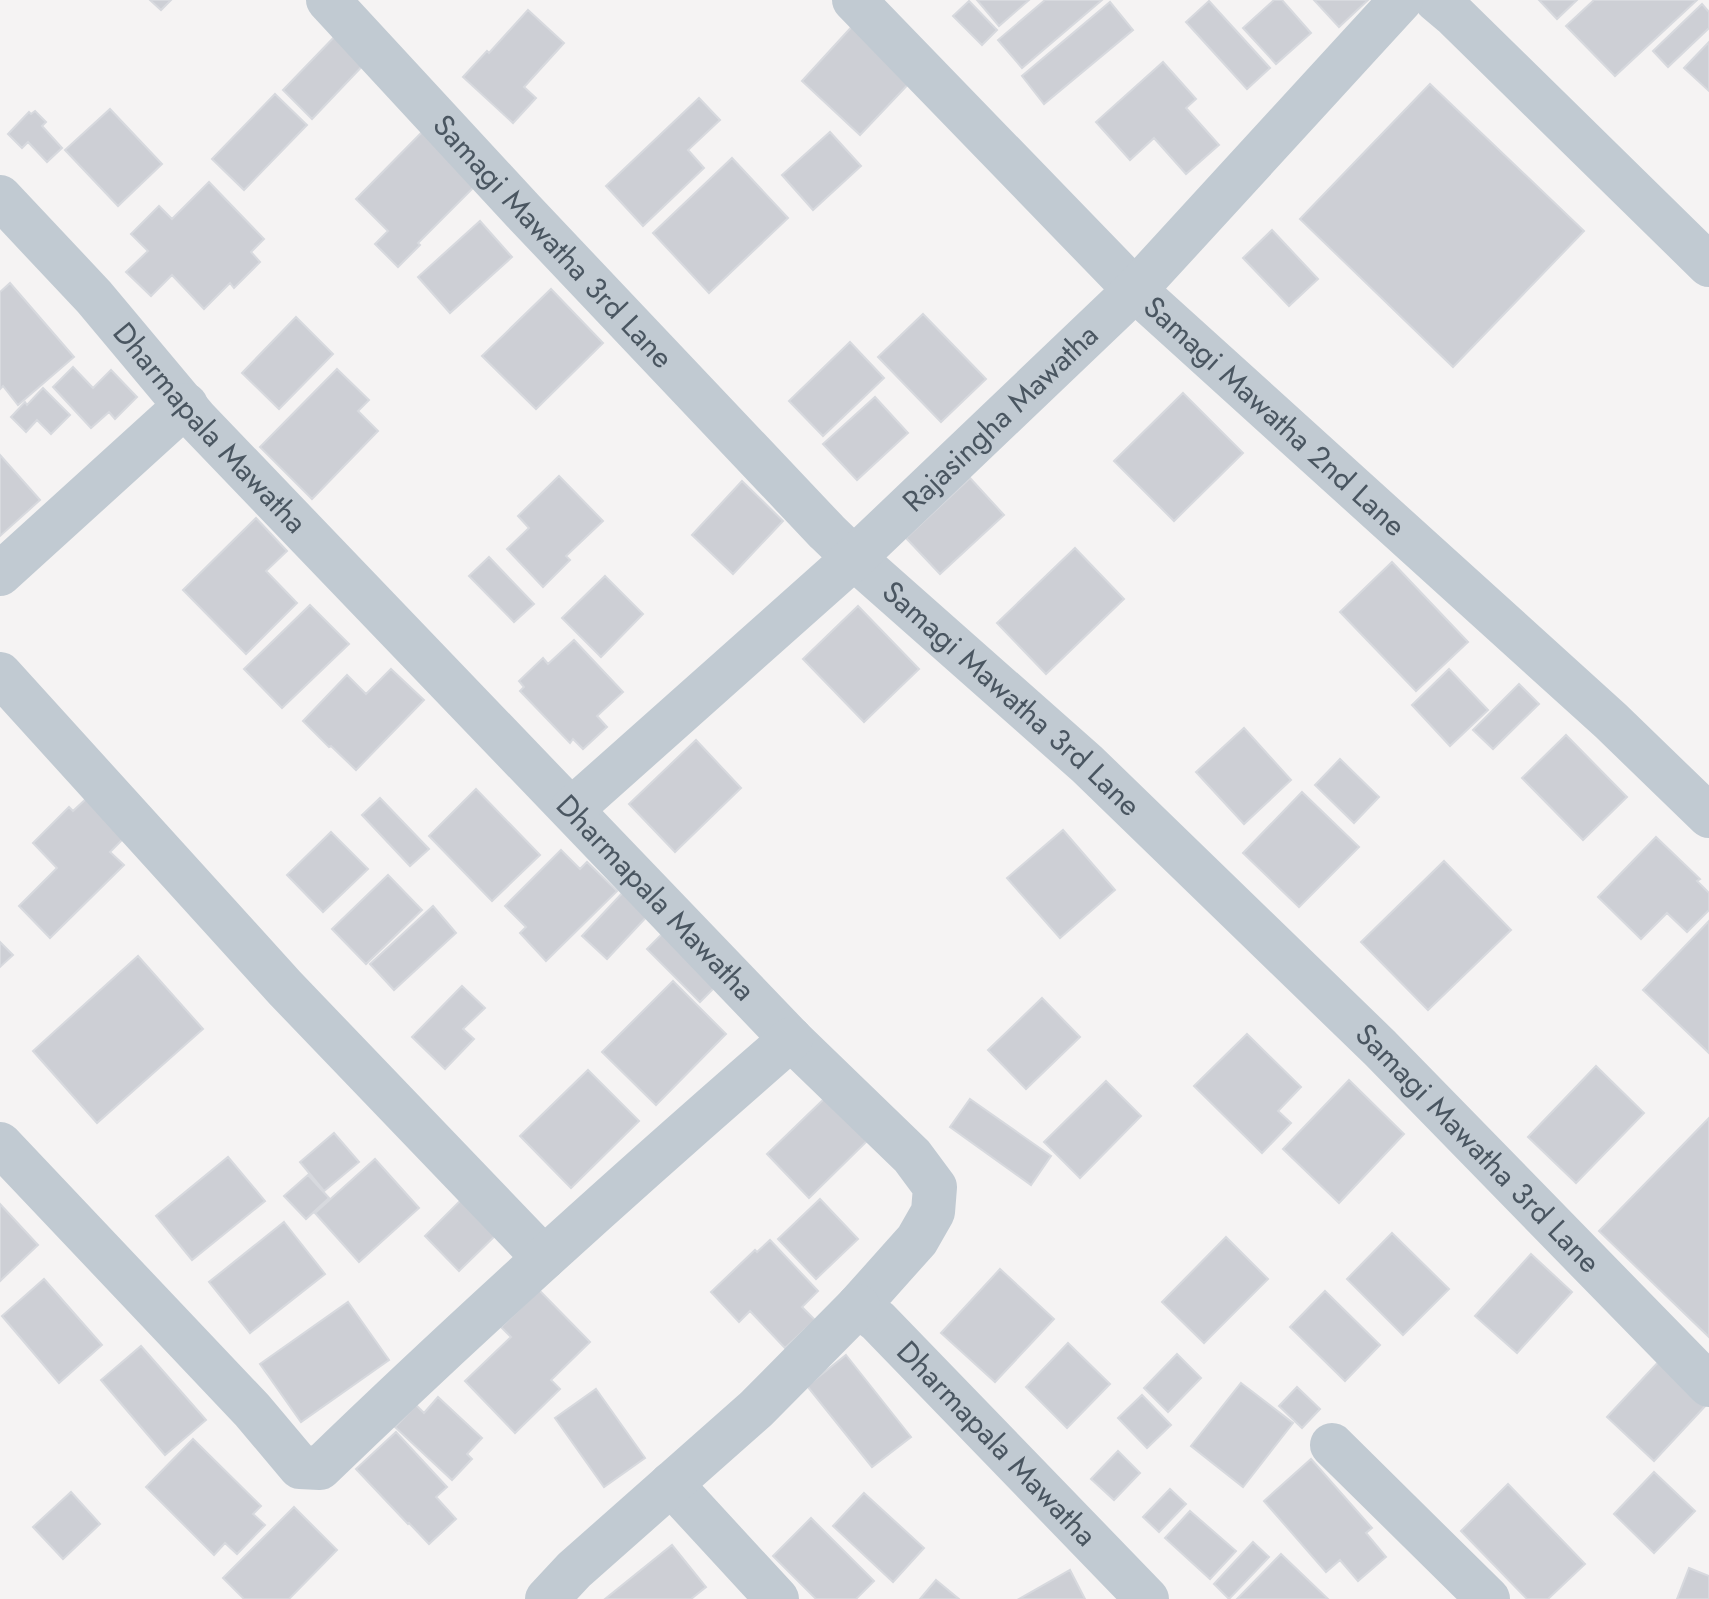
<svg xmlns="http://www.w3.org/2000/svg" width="1709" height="1599" font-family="Jost,sans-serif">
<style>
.building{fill:#cdcfd5;stroke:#d7d9de;stroke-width:2}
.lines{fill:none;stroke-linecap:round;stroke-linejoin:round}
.minor{stroke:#c1cad2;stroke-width:44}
.labels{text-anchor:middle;stroke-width:6;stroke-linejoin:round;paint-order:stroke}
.street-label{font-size:30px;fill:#4a5661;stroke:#fff}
</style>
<rect width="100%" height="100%" fill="#f5f3f3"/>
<path class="building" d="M 150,0 L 171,0 L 161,10 Z
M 977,0 L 1029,0 L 999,26 Z
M 1045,0 L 1102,0 L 1022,68 L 998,40 Z
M 1274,0 L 1282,0 L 1311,33 L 1276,64 L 1243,28 Z
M 1314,0 L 1368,0 L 1339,27 Z
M 1539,0 L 1577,0 L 1557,19 Z
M 1594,0 L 1697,0 L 1615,76 L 1566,26 Z
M 969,1 L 997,30 L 982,45 L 953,16 Z
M 1209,1 L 1270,68 L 1247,89 L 1186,22 Z
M 1110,2 L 1133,30 L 1044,104 L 1022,76 Z
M 1702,4 L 1709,12 L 1709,28 L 1668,67 L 1653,51 Z
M 528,10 L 564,43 L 524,87 L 536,98 L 513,123 L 463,77 L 487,51 L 489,53 Z
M 857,21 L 916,76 L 860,135 L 802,81 Z
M 341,30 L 370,58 L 312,119 L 283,90 Z
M 1709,42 L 1709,91 L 1684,68 Z
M 1163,62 L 1196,99 L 1186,108 L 1219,145 L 1186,174 L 1154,138 L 1130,160 L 1096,122 Z
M 1430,84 L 1584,231 L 1453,367 L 1300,219 Z
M 275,94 L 307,125 L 244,190 L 212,159 Z
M 699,98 L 720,120 L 688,150 L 704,168 L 643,226 L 606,186 Z
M 110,109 L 162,164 L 118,206 L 65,150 Z
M 35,111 L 46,122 L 42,126 L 62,148 L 47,162 L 28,142 L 22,148 L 8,134 L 29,112 L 31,114 Z
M 428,126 L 482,179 L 418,243 L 420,245 L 398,267 L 375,244 L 388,231 L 356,199 Z
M 830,132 L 861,166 L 813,210 L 782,175 Z
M 732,158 L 788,218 L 709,293 L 653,233 Z
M 209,182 L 264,239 L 251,252 L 260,262 L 234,288 L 230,283 L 204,309 L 172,275 L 151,296 L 126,272 L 148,251 L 131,234 L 159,206 L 172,219 Z
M 480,221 L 512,257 L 450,313 L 418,277 Z
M 1272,230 L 1318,279 L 1289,306 L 1243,258 Z
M 10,283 L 74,357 L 18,405 L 3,386 L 0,389 L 0,292 Z
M 551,289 L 603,343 L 536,409 L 482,356 Z
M 923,314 L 986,379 L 941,422 L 878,357 Z
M 296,317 L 333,354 L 279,409 L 242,373 Z
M 850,342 L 884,378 L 823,436 L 789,401 Z
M 73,367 L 93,388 L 111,370 L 137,397 L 115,419 L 109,412 L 91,428 L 53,387 Z
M 337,369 L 369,400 L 358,411 L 378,431 L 312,499 L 260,447 Z
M 43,388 L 70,415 L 51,434 L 37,420 L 26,432 L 11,417 L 25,402 L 27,405 Z
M 1183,393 L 1243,453 L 1174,521 L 1114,461 Z
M 875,397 L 908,433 L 857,480 L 823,444 Z
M 0,455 L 40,500 L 0,536 Z
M 559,476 L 603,521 L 566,556 L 570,560 L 543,587 L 507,549 L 529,528 L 518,516 Z
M 970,478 L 1004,515 L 940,574 L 906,538 Z
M 742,481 L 783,521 L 733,574 L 692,535 Z
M 256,518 L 287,551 L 266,571 L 297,603 L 246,654 L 183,590 Z
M 1075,548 L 1124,599 L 1046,674 L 997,623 Z
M 489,557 L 534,604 L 514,622 L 469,576 Z
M 1392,562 L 1468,642 L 1416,691 L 1340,612 Z
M 605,576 L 643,614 L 601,657 L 562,618 Z
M 310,605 L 349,644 L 282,708 L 244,669 Z
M 858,606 L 919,669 L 864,722 L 803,659 Z
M 574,640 L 623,692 L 597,716 L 607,727 L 583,749 L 573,739 L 570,743 L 520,691 L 524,687 L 519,681 L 543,658 L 548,664 Z
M 391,669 L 424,700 L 356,770 L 331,746 L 329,747 L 303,721 L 347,675 L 366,694 Z
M 1449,669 L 1488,710 L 1450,746 L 1412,705 Z
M 1519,684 L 1539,704 L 1493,749 L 1473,730 Z
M 1244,728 L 1291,780 L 1244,824 L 1196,772 Z
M 1566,735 L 1627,797 L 1583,840 L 1522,778 Z
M 696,740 L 741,788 L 675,852 L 629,804 Z
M 1340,759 L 1379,797 L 1354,823 L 1315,785 Z
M 476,789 L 540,855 L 492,901 L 429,836 Z
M 1302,792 L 1359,847 L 1299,907 L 1243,853 Z
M 87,798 L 125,837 L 110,852 L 124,865 L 50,938 L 19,906 L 57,868 L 33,843 L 69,807 L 73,811 Z
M 380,798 L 429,849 L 410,866 L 362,815 Z
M 1063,830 L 1115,890 L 1060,938 L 1007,878 Z
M 331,832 L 368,869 L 323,912 L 287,875 Z
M 1656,837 L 1700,879 L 1697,881 L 1709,893 L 1709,910 L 1687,932 L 1667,913 L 1641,939 L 1598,897 Z
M 561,850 L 580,869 L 587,862 L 617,891 L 546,961 L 520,933 L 526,927 L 505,906 Z
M 1444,861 L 1511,930 L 1428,1010 L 1361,942 Z
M 388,875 L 422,910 L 366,964 L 332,929 Z
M 627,888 L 652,911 L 607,959 L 582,936 Z
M 433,906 L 456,933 L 394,990 L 370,964 Z
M 1709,921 L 1709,1053 L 1643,990 Z
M 665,931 L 718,984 L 700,1002 L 647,949 Z
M 0,942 L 13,955 L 0,967 Z
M 138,956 L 203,1029 L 97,1123 L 33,1051 Z
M 673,981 L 726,1034 L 656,1105 L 602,1052 Z
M 462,986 L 485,1008 L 463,1029 L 474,1039 L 445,1069 L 412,1037 Z
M 1042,998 L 1080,1037 L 1026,1089 L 988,1050 Z
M 1247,1034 L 1301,1087 L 1278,1111 L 1291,1123 L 1262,1153 L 1194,1086 Z
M 1596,1066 L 1644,1113 L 1576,1183 L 1528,1137 Z
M 588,1070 L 639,1121 L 571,1188 L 520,1136 Z
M 1349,1080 L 1404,1134 L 1339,1203 L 1283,1149 Z
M 1106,1081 L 1141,1116 L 1080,1178 L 1044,1142 Z
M 825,1098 L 867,1141 L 809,1198 L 767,1154 Z
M 970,1099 L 1051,1156 L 1031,1185 L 950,1127 Z
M 1709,1118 L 1709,1337 L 1599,1231 Z
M 334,1133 L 359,1162 L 324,1191 L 300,1162 Z
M 228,1157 L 265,1201 L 192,1260 L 156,1216 Z
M 375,1159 L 419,1208 L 359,1262 L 315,1213 Z
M 308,1175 L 329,1198 L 306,1219 L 284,1196 Z
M 464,1197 L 498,1233 L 459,1271 L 425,1236 Z
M 820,1199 L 858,1239 L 816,1279 L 778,1239 Z
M 0,1204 L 38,1245 L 0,1281 Z
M 284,1222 L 325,1274 L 250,1333 L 209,1282 Z
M 1392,1233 L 1449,1289 L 1403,1335 L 1347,1279 Z
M 1226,1237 L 1268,1279 L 1204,1343 L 1162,1302 Z
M 770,1240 L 818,1291 L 802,1307 L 815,1320 L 785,1348 L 750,1311 L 739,1322 L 711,1292 L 755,1250 L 757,1252 Z
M 1531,1254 L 1572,1292 L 1517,1353 L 1475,1316 Z
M 1000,1269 L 1054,1319 L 995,1382 L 941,1333 Z
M 44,1279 L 102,1345 L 59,1383 L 2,1316 Z
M 539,1290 L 590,1342 L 551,1380 L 560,1389 L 515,1433 L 465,1381 L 511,1337 L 501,1327 Z
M 1325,1291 L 1380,1345 L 1345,1381 L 1290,1327 Z
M 348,1302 L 389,1360 L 301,1422 L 260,1364 Z
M 1068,1343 L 1110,1384 L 1067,1428 L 1026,1387 Z
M 141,1346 L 206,1420 L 165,1455 L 101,1380 Z
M 1177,1354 L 1201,1378 L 1168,1412 L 1144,1388 Z
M 846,1355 L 911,1437 L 872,1467 L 807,1386 Z
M 1663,1357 L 1709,1402 L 1654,1461 L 1607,1417 Z
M 1241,1383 L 1293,1423 L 1243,1487 L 1191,1446 Z
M 1297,1387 L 1320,1409 L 1302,1428 L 1279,1406 Z
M 596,1389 L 645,1458 L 604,1487 L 555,1418 Z
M 1142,1395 L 1171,1425 L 1147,1448 L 1118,1418 Z
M 438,1397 L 482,1438 L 467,1454 L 472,1459 L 452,1480 L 395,1427 L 416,1405 L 424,1413 Z
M 396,1432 L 447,1487 L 436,1497 L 456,1519 L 429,1544 L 409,1523 L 408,1524 L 356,1469 Z
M 193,1439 L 261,1506 L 253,1514 L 265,1525 L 237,1554 L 225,1543 L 214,1555 L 146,1487 Z
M 1118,1451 L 1140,1473 L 1114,1500 L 1091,1479 Z
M 1311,1459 L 1372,1528 L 1366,1533 L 1386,1557 L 1358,1581 L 1340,1560 L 1326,1572 L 1264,1501 Z
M 1654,1472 L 1695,1511 L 1654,1553 L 1614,1514 Z
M 1508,1484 L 1585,1564 L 1548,1599 L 1527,1599 L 1461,1531 Z
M 1170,1489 L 1186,1504 L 1159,1532 L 1143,1517 Z
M 71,1492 L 100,1524 L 63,1559 L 33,1527 Z
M 864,1493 L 924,1548 L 893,1582 L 833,1526 Z
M 294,1507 L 337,1550 L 289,1599 L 244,1599 L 223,1578 Z
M 1190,1511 L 1236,1551 L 1210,1579 L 1165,1538 Z
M 811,1518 L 874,1581 L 856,1599 L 816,1599 L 773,1556 Z
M 1253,1542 L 1269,1557 L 1229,1599 L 1214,1584 Z
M 672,1545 L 706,1587 L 691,1599 L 605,1599 Z
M 1281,1554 L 1328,1599 L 1237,1599 Z
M 1689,1568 L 1709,1576 L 1709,1599 L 1677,1599 Z
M 1070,1570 L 1085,1599 L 1019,1599 Z
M 936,1580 L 959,1599 L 920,1599 Z"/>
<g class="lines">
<g class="minor">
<path id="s1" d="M 328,0 L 523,211 L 827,532 L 854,558 L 1087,764 L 1380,1048 L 1709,1385"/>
<path id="s2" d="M 854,0 L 1135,290 L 1611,721 L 1709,816"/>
<path d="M 1436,0 L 1455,16 L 1709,265"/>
<path id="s3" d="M 0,197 L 94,297 L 197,420 L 791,1039 L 912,1156 L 935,1187 L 933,1212 L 917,1240 L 858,1306 L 878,1321 L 1147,1599"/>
<path d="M 0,574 L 186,405"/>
<path d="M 0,674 L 285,988 L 544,1258"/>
<path id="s4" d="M 572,809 L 854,558 L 1135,290 L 1401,0"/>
<path d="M 0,1144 L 252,1410 L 300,1467 L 320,1468 C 473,1320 631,1178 791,1039"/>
<path d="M 1332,1445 L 1488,1599"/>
<path d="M 671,1484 L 777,1599"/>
<path d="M 547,1599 L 574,1570 L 756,1409 L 858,1306"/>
</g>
</g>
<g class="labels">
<g class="street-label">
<text dy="10" stroke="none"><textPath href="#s1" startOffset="330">Samagi Mawatha 3rd Lane</textPath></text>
<text dy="10" stroke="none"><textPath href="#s2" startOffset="592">Samagi Mawatha 2nd Lane</textPath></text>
<text dy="10" stroke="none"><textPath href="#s4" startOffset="580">Rajasingha Mawatha</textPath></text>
<text dy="10" stroke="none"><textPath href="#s3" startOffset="312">Dharmapala Mawatha</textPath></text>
<text dy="10" stroke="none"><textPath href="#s1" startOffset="978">Samagi Mawatha 3rd Lane</textPath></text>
<text dy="10" stroke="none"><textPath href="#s3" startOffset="960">Dharmapala Mawatha</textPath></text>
<text dy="10" stroke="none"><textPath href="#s1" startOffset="1626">Samagi Mawatha 3rd Lane</textPath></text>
<text dy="10" stroke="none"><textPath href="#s3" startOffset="1704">Dharmapala Mawatha</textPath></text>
</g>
</g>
</svg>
